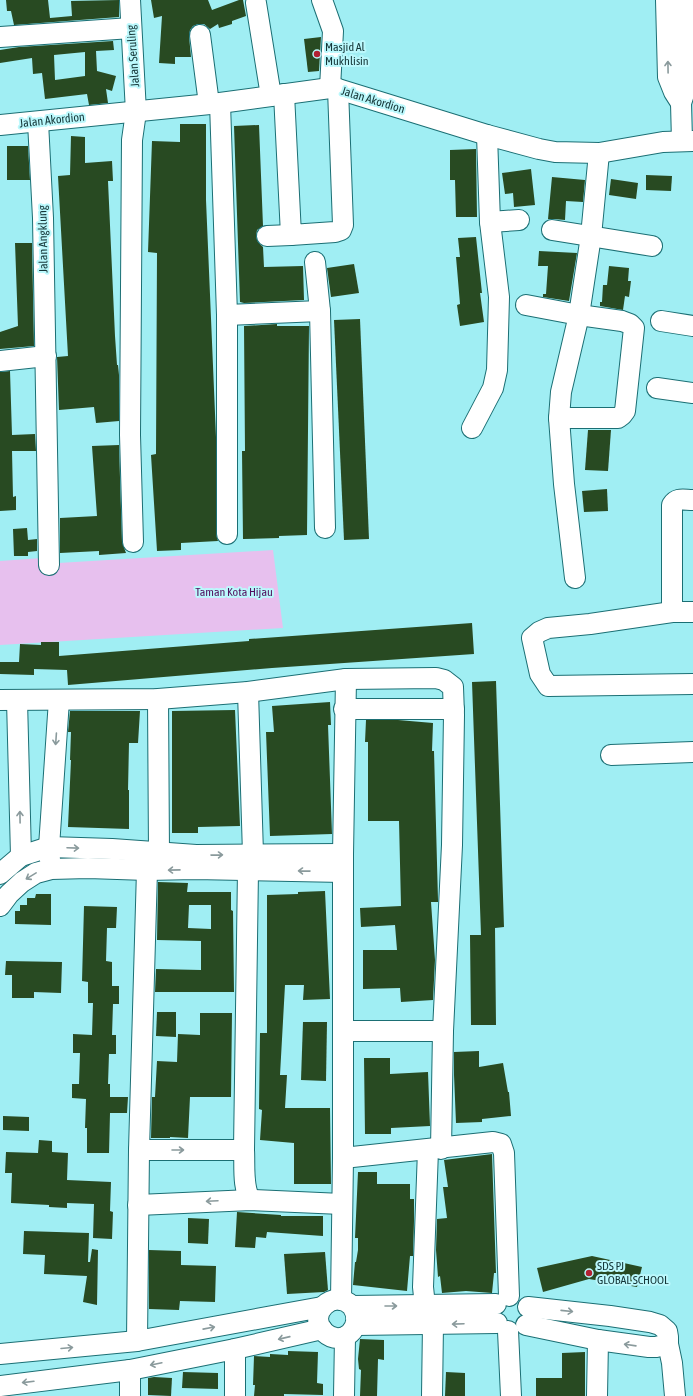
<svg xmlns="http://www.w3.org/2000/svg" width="693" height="1396" viewBox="0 0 693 1396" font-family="'Asap Condensed',sans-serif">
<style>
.green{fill:#e7c0ee}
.building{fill:#284a22;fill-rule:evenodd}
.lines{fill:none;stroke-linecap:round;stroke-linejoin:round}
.minor-casing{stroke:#1b6f74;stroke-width:22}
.minor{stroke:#fff;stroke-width:20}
.oneway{stroke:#8a9a9c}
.poi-dot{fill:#b32133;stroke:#bbf8fc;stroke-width:1.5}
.labels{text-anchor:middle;stroke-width:4;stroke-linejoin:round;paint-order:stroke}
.poi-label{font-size:12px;fill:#153638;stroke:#bbf8fc;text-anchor:start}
.street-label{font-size:12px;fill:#153638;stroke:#bbf8fc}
.park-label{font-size:12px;fill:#53125f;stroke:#bbf8fc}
</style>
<rect width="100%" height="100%" fill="#a0eef3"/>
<polygon class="green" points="273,550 283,628 0,645 0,561 42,558 42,564"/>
<g class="building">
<polygon points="6,0 48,0 50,18 72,16 71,1 119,0 119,17 14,25 11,11 7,11"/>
<polygon points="151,0 208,0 212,10 239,0 243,0 246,16 232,21 232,24 219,28 218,24 210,29 204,24 198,24 193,26 190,30 189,36 191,57 175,57 175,64 159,63 162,16 154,18"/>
<polygon points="321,37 319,71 308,72 304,39"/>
<path d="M113,41L114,50L96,51L97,71L116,76L112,91L106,89L108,103L89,105L87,94L45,99L42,73L33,74L32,58L0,63V50L19,47ZM85,52V76L55,80L54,55Z"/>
<polygon points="180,124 206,124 206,200 216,437 216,534 218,541 181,543 181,550 157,551 151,455 156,454 157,253 148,252 152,141 180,142"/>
<polygon points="259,125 263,226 257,230 256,237 258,242 263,247 264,267 303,266 304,300 244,303 240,302 234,126"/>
<polygon points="71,136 85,137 85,163 112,161 113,181 108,181 115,336 117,365 118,365 119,375 119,421 96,423 94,407 59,410 57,357 68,356 58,176 70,175"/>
<polygon points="7,146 28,146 30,180 7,180"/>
<polygon points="476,149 477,217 456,217 455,180 450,180 450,150"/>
<polygon points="531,169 535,205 514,207 513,193 505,194 502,173"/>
<polygon points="646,175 672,176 671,191 646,190"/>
<polygon points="552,177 585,180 583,202 566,201 565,220 554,219 548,219"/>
<polygon points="611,179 638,183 636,199 609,195"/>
<polygon points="476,237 482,293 480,293 484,322 460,326 457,305 460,304 456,257 460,257 458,238"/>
<polygon points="15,243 32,243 34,346 0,349 0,332 18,326"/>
<polygon points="539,251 577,253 569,301 543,297 543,294 546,294 548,266 538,266"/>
<polygon points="354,264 359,293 331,297 327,268"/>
<polygon points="609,266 629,268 628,281 631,281 629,297 625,296 623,310 600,306 600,302 602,302 603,285 607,285"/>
<polygon points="360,319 369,539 344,540 334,320"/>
<polygon points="277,324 277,326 309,326 307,535 279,536 279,538 243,539 242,451 245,451 244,326"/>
<polygon points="10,371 12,435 35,434 36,451 12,451 13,497 16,496 16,510 0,511 0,372"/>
<polygon points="588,430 611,430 608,471 585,470"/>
<polygon points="119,445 122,542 126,553 99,555 99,551 60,553 60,518 97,516 92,446"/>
<polygon points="607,489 608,511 584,512 582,491"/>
<polygon points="27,528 28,540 37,539 37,551 28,552 28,556 14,556 13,529"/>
<polygon points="472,623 474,654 272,668 68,685 67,670 34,669 34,675 0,674 0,662 19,662 20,644 41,645 41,642 59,642 59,656 249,641 249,639"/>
<polygon points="496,681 504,927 495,928 496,1025 471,1025 470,935 481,935 472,682"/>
<polygon points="330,702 331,725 328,725 332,834 270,836 266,732 274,732 272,706"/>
<polygon points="235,710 240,826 198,827 198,833 172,833 172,711"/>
<polygon points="70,711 140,711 138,743 129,743 128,790 129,790 129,829 68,827 71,760 70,760 71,732 68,732"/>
<polygon points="366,720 398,720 433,723 432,751 434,751 438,900 438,902 431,902 435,960 433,1000 401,1002 400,988 363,989 363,950 397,950 395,925 361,927 360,908 401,906 399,821 368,821 368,742 365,742"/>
<path d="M158,882L188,883L187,892H231V910L233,911L234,992H155L156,969L201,970V941L157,940ZM189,905H211V929L188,928Z"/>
<polygon points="325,891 330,999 303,1000 304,985 285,985 280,1075 287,1075 285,1108 330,1108 331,1184 294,1184 294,1143 260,1140 262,1110 259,1109 260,1033 267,1033 267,895 298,894 298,892"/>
<polygon points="36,894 51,894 51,925 15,924 15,911 20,911 20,905 27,905 27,898 35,898"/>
<polygon points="84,906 117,907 116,928 107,928 106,961 112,962 112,986 119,986 119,1004 113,1004 112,1035 116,1035 116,1054 109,1054 108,1084 110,1084 110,1097 128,1097 127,1113 110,1113 109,1153 87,1153 87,1128 85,1128 86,1099 72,1098 72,1084 79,1084 80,1053 73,1053 73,1034 92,1035 93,1003 88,1003 88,982 82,981"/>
<polygon points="6,961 62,962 61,993 34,992 34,998 12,998 12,975 5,975"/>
<polygon points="157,1012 176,1012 176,1037 156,1036"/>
<polygon points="200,1013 232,1013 231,1097 190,1097 188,1138 170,1137 170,1138 151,1138 152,1097 155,1097 157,1061 177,1062 178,1034 200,1035"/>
<polygon points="303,1022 327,1022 326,1081 301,1080"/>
<polygon points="479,1051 479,1067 503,1063 508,1092 509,1092 511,1116 482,1119 482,1122 456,1123 454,1075 454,1052"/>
<polygon points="364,1058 390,1058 390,1074 428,1072 430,1126 391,1128 391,1134 365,1134"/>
<polygon points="3,1116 29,1117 29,1131 3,1130"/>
<polygon points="39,1140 52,1141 52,1152 68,1153 67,1180 111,1182 110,1211 113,1212 112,1239 93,1238 94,1204 67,1203 67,1208 49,1207 49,1205 11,1203 12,1173 5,1173 6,1152 38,1153"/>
<polygon points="492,1154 496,1273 494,1273 492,1293 466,1291 442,1293 440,1276 438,1277 436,1250 437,1219 447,1218 443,1187 448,1187 444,1160"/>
<polygon points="358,1172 377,1172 377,1184 410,1184 410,1199 414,1199 414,1221 413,1256 410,1256 407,1291 353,1285 355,1262 356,1262 358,1250 358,1238 355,1238"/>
<polygon points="237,1212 281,1215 281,1216 323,1216 323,1236 267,1232 266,1238 256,1237 255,1248 235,1247"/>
<polygon points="188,1218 209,1219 208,1244 188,1243"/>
<polygon points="24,1231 89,1233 88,1262 90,1262 92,1249 98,1250 97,1305 83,1302 87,1276 44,1274 45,1255 23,1254"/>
<polygon points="149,1250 181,1251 181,1265 216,1266 215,1302 180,1301 179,1310 149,1309"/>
<polygon points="325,1252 328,1290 324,1292 287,1294 284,1254"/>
<polygon points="592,1256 642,1267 637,1287 589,1279 543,1292 537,1268"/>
<polygon points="360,1339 384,1340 384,1360 378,1359 377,1396 360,1396 361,1370 359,1369 358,1359"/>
<polygon points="288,1351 318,1352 317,1383 323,1384 323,1395 284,1394 284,1396 254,1396 255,1385 253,1385 254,1356 270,1357 270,1354 288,1355"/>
<polygon points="585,1352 585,1396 536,1396 536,1378 562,1378 562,1353"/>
<polygon points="183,1372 218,1373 218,1389 182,1388"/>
<polygon points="446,1372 465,1373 465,1396 445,1396"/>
<polygon points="154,1377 172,1378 171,1396 148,1395 148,1378"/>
</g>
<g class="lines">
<g class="minor-casing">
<g id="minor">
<polyline points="130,0 136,112 132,140 130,435 133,542"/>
<polyline points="322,0 333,31 330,88"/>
<polyline points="666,0 668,77 674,92 681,103"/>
<polyline points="256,3 271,96"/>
<polyline points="200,35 209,104"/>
<polyline points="0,37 131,28"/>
<polyline points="284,94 291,235 335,232 341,230 343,225 338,89"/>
<polyline points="220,103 227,315 227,534"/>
<polyline points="38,122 43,218 49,565"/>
<polyline points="0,125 220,103 330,88 338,89 487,135 539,149 555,152 599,153 663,142 693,141"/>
<polyline points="682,141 681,103 684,94 685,85 683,0"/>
<polyline points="490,222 519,220"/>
<polyline points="552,230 652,246"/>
<polyline points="267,236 291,235"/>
<polyline points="315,262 320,311 325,528"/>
<polyline points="526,305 579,315 622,321 630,324 634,328 625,411 622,415 618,418 559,418"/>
<polyline points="227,315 320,311"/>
<polyline points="661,321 693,326"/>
<polyline points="0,361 46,356"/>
<polyline points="657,388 693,393"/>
<polyline points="472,428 493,388 497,370 499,297 490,222 487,135"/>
<polyline points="575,578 564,484 559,418 561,392 579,315 591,236 599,153"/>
<path d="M672,612V505C677,497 684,500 693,500"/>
<polyline points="693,612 672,612 590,624 548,628 539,632 532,638 540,674 548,686 693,684"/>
<polyline points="248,692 253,854"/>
<polyline points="158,699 159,853"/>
<polyline points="0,700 158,699 248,692 346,679 436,678 444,680 453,687 454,715 452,845 443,1031 441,1149"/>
<polyline points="17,700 21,856"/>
<polyline points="344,709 454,709"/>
<polyline points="611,755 693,752"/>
<polyline points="50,860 49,847 59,700"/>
<path d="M248,870L244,1150C245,1164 242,1189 251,1200"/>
<polyline points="0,874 21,856 49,847 112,849 196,855 343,854"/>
<polyline points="0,906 9,894 22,882 36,873 51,869 88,868 147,870 195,869 343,872"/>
<polyline points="343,1031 443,1031"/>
<polyline points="139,1150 244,1150"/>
<polyline points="343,1158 493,1142 501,1144 504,1153 509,1296"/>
<polyline points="138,1205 251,1200 342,1204"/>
<polyline points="341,1300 343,1158 343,854 346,679"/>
<path d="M352,1306C366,1327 342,1349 324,1332C306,1315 333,1287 352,1306L496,1304"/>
<polyline points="425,1306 423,1287 428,1150"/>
<polyline points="528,1307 610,1316 650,1322 660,1325 667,1331 668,1337 668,1344 672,1363 675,1396"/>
<polyline points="356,1325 497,1323"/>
<polyline points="526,1325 598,1340 649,1347 656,1347 668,1344"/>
<polyline points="508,1331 511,1396"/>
<polyline points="137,1341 139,1150 147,870"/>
<polyline points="0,1354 137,1341 322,1307"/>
<polyline points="0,1386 130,1370 235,1349 322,1329"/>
<polyline points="130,1396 130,1370"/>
<polyline points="235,1396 235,1349"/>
<polyline points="344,1396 345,1337"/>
<polyline points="432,1396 433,1324"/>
<polyline points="597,1396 598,1340"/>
</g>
</g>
<use href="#minor" class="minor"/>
</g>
<defs><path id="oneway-shaft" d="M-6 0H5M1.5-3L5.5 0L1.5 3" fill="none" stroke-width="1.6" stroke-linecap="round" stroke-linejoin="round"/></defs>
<g class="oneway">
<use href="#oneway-shaft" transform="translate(668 67) rotate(-91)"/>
<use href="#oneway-shaft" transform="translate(56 739) rotate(94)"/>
<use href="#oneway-shaft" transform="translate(20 817) rotate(-91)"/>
<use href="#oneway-shaft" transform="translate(73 848) rotate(2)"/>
<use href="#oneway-shaft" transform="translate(217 855) rotate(-1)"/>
<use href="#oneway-shaft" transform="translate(174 870) rotate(179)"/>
<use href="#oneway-shaft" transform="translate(304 871) rotate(-179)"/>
<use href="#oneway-shaft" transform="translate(31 876) rotate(149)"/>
<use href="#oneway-shaft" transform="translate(178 1150)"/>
<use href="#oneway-shaft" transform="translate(212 1201) rotate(177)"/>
<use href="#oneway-shaft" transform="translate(391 1306)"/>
<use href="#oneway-shaft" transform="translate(567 1311) rotate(6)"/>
<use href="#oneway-shaft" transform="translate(458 1324) rotate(178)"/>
<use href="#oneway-shaft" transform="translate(209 1328) rotate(-11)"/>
<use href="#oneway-shaft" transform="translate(284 1338) rotate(167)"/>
<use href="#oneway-shaft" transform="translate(630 1345) rotate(-172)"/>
<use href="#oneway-shaft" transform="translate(67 1348) rotate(-5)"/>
<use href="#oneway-shaft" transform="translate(156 1364) rotate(168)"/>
<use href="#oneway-shaft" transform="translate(28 1382) rotate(173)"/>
</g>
<g class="poi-dot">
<circle cx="317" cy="54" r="4"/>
<circle cx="589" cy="1273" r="4"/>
</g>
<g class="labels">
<g class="poi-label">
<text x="325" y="51">Masjid Al<tspan x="325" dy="14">Mukhlisin</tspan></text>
<text x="597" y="1270">SDS PJ<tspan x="597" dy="14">GLOBAL SCHOOL</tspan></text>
</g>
<g class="street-label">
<text transform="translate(133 56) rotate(-94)" y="4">Jalan Seruling</text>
<text transform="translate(373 100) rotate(17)" y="4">Jalan Akordion</text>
<text transform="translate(52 120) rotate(-6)" y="4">Jalan Akordion</text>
<text transform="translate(43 239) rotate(-91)" y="4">Jalan Angklung</text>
</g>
<g class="park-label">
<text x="234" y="596">Taman Kota Hijau</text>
</g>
</g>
</svg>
